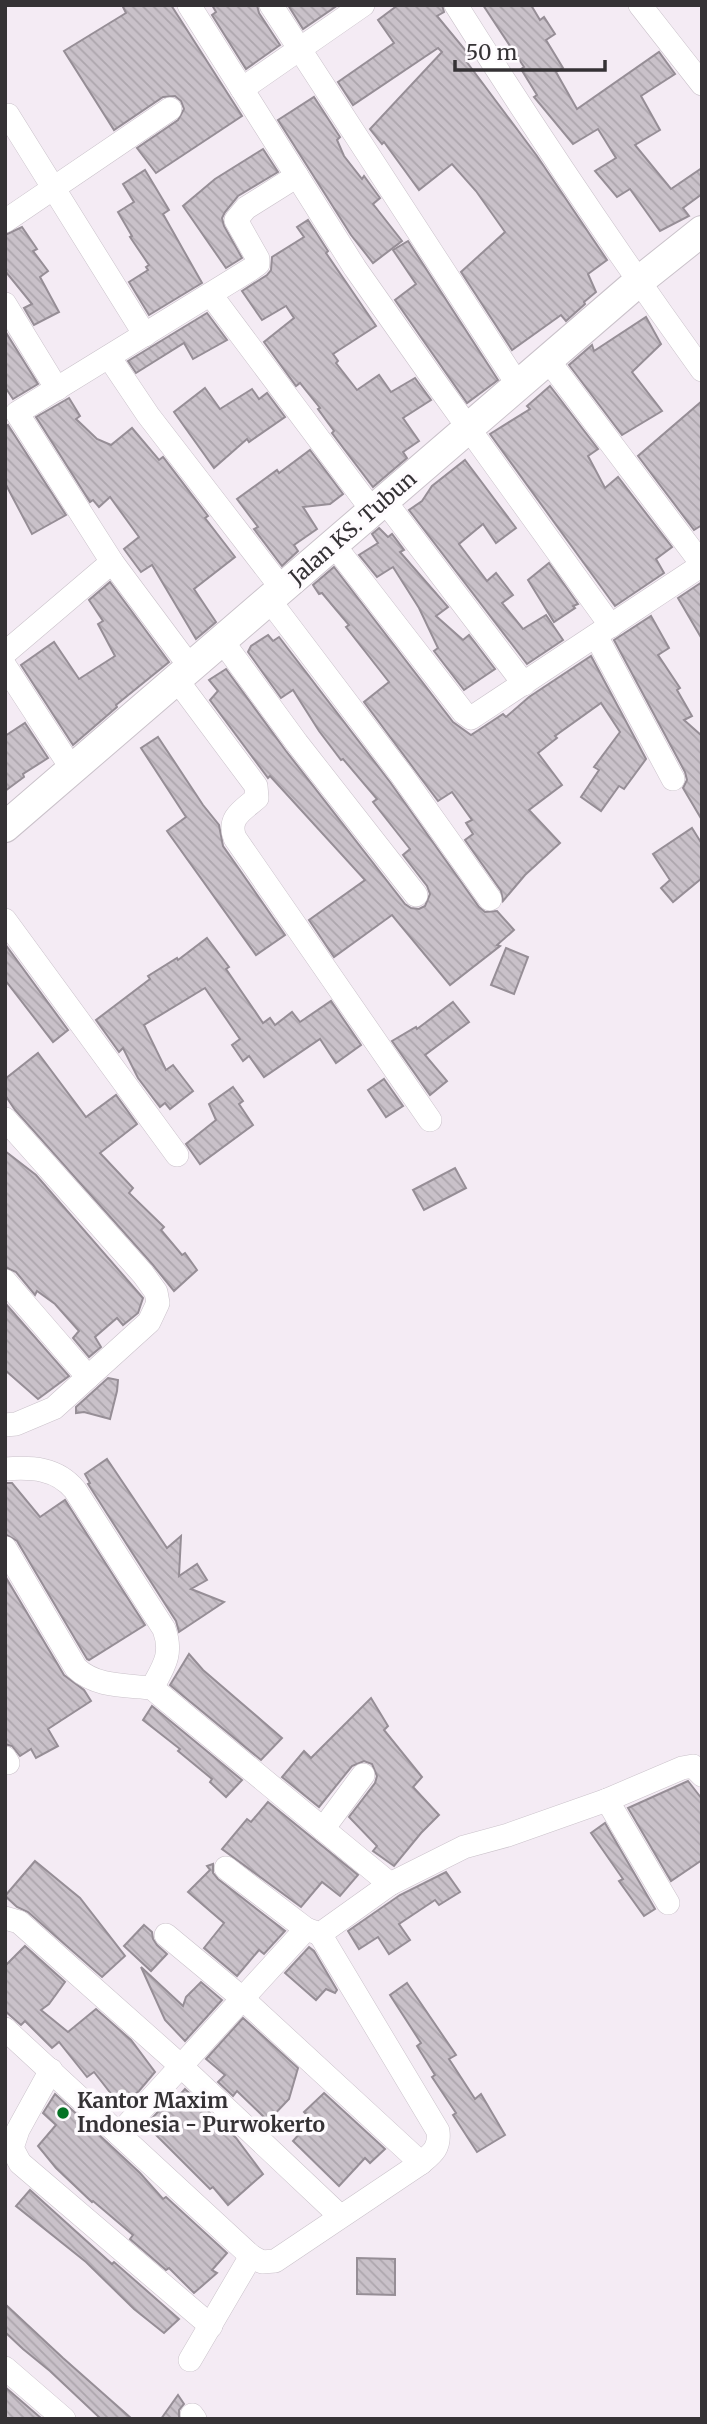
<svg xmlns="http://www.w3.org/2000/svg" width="707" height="2424" viewBox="0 0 707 2424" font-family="Merriweather,serif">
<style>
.building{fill:url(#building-back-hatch);stroke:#968e96;stroke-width:2}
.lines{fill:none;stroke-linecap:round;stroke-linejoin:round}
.minor-casing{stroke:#cac2ca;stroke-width:24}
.tertiary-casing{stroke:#cac2ca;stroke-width:32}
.minor{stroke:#fff;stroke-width:23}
.tertiary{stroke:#fff;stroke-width:30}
.poi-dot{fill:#057325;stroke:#fefbfe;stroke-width:2.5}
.labels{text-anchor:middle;stroke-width:7;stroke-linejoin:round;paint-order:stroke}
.street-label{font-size:21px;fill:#353235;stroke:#fefbfe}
.poi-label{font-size:21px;font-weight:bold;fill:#353235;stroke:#fefbfe;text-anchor:start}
</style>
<defs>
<pattern id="building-back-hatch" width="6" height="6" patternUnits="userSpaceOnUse" patternTransform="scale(1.75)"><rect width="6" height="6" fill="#c9c1c9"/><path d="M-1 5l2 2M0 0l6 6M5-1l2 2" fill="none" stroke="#ada6ad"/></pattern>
</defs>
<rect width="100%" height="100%" fill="#f4ebf4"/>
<g class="building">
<polygon points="122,5 171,5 242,116 156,173 137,148 178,120 184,109 181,101 175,96 163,97 114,130 64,51 126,13"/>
<polygon points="212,5 257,5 259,13 280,45 246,69 212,15 216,12"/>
<polygon points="288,5 338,5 303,29"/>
<polygon points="398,5 442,5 444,12 437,16 471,57 466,61 537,156 607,260 588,274 596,292 584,302 585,304 566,321 561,315 512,350 461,272 505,232 476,191 452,164 419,190 384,142 382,144 370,129 442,52 438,48 353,105 338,82 394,43 378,20"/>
<polygon points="483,5 531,5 540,20 544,17 555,34 546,40 563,68 556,72 577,109 659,52 675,74 641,96 660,130 635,145 671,189 702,168 702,194 683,208 689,216 660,231 630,189 617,197 595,171 616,158 598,129 573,144 534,97 537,95 521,69 524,67"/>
<polygon points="314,97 340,137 337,140 344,156 362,179 364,176 380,198 373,204 402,241 373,263 351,235 278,120"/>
<polygon points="263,149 278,172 238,196 225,212 222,218 224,226 242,258 226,268 183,206 215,179"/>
<polygon points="145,170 169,210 163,214 202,283 149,315 129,282 148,270 146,267 149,265 130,237 132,236 118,212 134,202 123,184"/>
<polygon points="308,220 328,251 326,253 376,326 333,354 338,361 336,363 357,390 379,375 391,392 415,378 431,400 403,418 419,441 403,452 407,458 373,487 332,433 334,431 318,409 320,408 300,383 296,386 264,342 294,318 286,306 262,320 242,291 267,275 271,270 272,257 304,237 297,227"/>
<polygon points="22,227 37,249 33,251 48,271 40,277 59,312 34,325 24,308 32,304 5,271 5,235"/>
<polygon points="408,241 498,380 467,403 395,300 416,284 393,250"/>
<polygon points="207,313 227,340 193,359 184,343 136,373 128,361"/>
<polygon points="646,317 661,344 632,372 662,411 622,435 569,365 592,345 594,351"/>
<polygon points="5,331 38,384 13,399 5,387"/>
<polygon points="550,386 598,449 588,456 605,488 618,477 672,547 656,559 664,573 615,606 490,434 530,409 527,406"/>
<polygon points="205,388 220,409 252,389 259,399 267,393 285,417 249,442 247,439 214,468 174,412"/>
<polygon points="69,398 80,416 76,419 97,439 111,445 132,428 159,460 163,457 208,516 205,518 235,557 194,589 216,622 196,639 152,565 141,572 124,549 139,537 110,497 99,507 93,500 90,502 36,417"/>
<polygon points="702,401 702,525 694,530 638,456"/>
<polygon points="8,425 66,515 32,534 5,483 5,427"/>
<polygon points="310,450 343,494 330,504 303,507 317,529 294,545 298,551 282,566 254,529 258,527 237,499 277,470 279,473"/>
<polygon points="465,460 516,528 496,543 483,524 459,544 487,581 496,573 513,595 502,603 523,629 546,615 563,640 527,664 409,510 422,501 432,486"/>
<polygon points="379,528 388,537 392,534 404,550 400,552 448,607 436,616 463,640 469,635 495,669 464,690 434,651 438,648 419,608 393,567 377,577 359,555 378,543 372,534"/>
<polygon points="549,563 578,604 573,606 575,608 554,622 528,580"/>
<polygon points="334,567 453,722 471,735 503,714 506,717 529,697 591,656 646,759 624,789 619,786 601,811 581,797 599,770 594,767 620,732 601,703 555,736 557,738 538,753 562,785 529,810 560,843 525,875 503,901 501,891 465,840 473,834 466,823 472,820 452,792 438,801 364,702 389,682 346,627 349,625 322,593 319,594 313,585"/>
<polygon points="110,582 169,662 116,705 117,707 73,745 21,665 54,642 79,679 115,656 98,624 103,621 89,600"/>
<polygon points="702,582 702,639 678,598"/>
<polygon points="651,616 669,648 658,655 680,688 677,690 692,716 684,720 702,736 702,820 683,788 687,780 685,772 614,640"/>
<polygon points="268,635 273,641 279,637 390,782 479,907 485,912 497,911 514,930 497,945 500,946 450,985 392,915 334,957 309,920 365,880 270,776 268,778 210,700 218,691 209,680 226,669 286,751 405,904 411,908 419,909 425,906 430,894 427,886 403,855 410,849 373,802 377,799 343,759 341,760 319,731 293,690 281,698 248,652 251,646"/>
<polygon points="25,723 48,758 23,774 24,777 5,791 5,736"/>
<polygon points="158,737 203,805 219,825 223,846 285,935 256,955 167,831 186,817 141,748"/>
<polygon points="692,828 702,844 702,878 673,902 661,888 670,880 653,854"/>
<polygon points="207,938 229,967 226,969 263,1023 270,1018 275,1025 292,1012 300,1022 331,1001 361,1045 336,1063 320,1039 264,1077 249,1056 243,1061 232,1045 240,1039 205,988 144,1025 166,1070 173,1065 193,1091 170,1109 165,1103 160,1107 138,1078 123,1048 119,1052 96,1020 150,979 148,976 177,958 178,960"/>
<polygon points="5,944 68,1030 53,1042 5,980"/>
<polygon points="506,948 528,957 514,994 491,985"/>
<polygon points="453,1002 469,1022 425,1055 447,1081 430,1095 392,1041 416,1027 417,1029"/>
<polygon points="38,1053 86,1117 116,1095 137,1124 100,1153 133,1188 129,1193 164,1227 161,1230 182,1255 185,1253 197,1270 174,1291 153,1265 15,1110 5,1095 5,1079"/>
<polygon points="384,1079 403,1106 386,1117 368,1090"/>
<polygon points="233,1087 243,1101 239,1104 253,1125 200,1164 186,1144 216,1120 209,1104"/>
<polygon points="5,1151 36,1175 143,1298 138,1313 123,1325 117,1318 95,1337 101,1347 89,1357 73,1338 79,1331 55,1304 37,1291 35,1295 16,1272 5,1267"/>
<polygon points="455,1168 466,1188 424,1210 413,1190"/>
<polygon points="5,1303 69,1376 38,1399 5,1370"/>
<polygon points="108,1378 118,1380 117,1391 110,1419 84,1412 76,1413 76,1407"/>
<polygon points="107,1459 167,1548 181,1536 179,1576 197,1564 207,1580 191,1589 224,1602 179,1632 176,1621 88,1484 90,1483 85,1474"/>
<polygon points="5,1483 12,1483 40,1517 65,1500 145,1625 89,1660 87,1659 17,1541 5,1534"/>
<polygon points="5,1576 64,1675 84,1690 91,1701 48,1729 58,1746 36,1758 31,1749 20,1756 12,1746 5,1744"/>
<polygon points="189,1654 203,1670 282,1738 261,1760 170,1685"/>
<polygon points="371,1698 388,1726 384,1730 422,1777 413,1787 439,1815 421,1833 394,1866 373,1851 377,1846 349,1817 375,1783 377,1776 372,1764 364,1761 352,1766 319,1807 282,1777 304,1751 311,1758"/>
<polygon points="152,1706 242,1780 226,1797 210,1782 212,1779 178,1751 180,1749 143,1720"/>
<polygon points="688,1781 702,1799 702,1860 671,1881 628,1808"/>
<polygon points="268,1802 358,1875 340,1896 322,1882 301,1907 222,1849 247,1819 251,1822"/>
<polygon points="605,1823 655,1909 644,1916 619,1881 623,1879 591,1833"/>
<polygon points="35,1861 80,1898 125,1956 102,1977 28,1912 17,1907 5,1896"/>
<polygon points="213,1864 213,1873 218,1879 285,1931 264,1954 259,1950 237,1976 204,1948 224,1923 188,1892 210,1870 207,1866"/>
<polygon points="446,1872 460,1892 439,1905 435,1900 399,1924 410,1940 389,1954 378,1937 359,1949 348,1931 400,1895"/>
<polygon points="144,1925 152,1932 153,1939 157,1945 167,1954 151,1971 124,1946"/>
<polygon points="25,1946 65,1982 49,2004 41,2010 68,2032 96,2009 131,2040 155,2072 139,2091 120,2105 94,2072 87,2077 59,2042 52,2048 25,2021 21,2025 5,2011 5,1966"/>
<polygon points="309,1947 314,1951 337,1990 335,1993 326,1989 316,2000 285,1973"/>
<polygon points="141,1967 183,2006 186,1997 201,1982 222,2000 185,2041 165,2020"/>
<polygon points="407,1983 456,2055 449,2059 475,2099 481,2094 505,2135 477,2152 453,2115 456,2113 432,2077 435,2075 417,2046 421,2043 390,1995"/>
<polygon points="243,2018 298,2068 289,2099 268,2121 237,2091 233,2096 218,2082 225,2075 206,2059"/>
<polygon points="185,2089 236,2138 263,2174 228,2205 213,2187 210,2189 146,2125 164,2105 167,2109"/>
<polygon points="324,2093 385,2149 370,2163 365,2158 339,2186 293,2141 312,2120 304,2112"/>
<polygon points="55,2094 140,2173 163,2199 166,2197 227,2253 212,2270 217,2273 194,2293 169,2268 166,2270 130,2239 133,2235 93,2201 92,2202 56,2168 38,2146 56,2125 43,2113"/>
<polygon points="30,2190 112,2264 114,2262 179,2319 164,2333 134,2309 86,2262 16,2206"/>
<polygon points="357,2258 395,2259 395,2295 357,2294"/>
<polygon points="5,2304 63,2358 132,2419 101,2419 50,2371 23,2349 5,2332"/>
<polygon points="5,2387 42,2419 5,2419"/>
<polygon points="178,2395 184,2404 179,2410 179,2419 161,2419"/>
</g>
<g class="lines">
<g class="minor-casing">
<g id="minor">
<polyline points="189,5 355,268 436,383 611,626"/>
<polyline points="271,5 518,385"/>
<path d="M456,5C534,129 616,251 702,370"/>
<polyline points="640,5 702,84"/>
<polyline points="242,89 363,5"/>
<polyline points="8,115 145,335"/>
<polyline points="5,221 170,109"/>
<polyline points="211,295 372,510"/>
<polyline points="5,304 57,389"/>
<polyline points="109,357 148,415 283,590"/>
<polyline points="548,360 702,564"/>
<polyline points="384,500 524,684"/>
<polyline points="334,545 464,713 471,718 702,565"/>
<polyline points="270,601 401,774 490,899"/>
<polyline points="596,636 673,779"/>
<polyline points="223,642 297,743 416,895"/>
<polyline points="5,653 112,562"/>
<polyline points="5,666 72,769"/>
<polyline points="191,668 112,562 17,413 251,269 258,264 258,259 236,220 246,208 297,176"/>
<path d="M177,680L256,786L257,798C243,810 227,818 235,838L430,1120"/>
<polyline points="5,920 177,1155"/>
<polyline points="5,1119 143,1274 156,1292 158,1303 149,1322 54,1408 16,1424 5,1425"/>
<polyline points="5,1281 88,1377"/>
<path d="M5,1469C32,1467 57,1468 75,1490L164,1629C173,1654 164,1666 152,1688"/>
<path d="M5,1548L76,1668C96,1687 124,1685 152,1688L390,1884"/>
<polyline points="5,1758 8,1763"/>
<polyline points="607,1800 668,1903"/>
<polyline points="323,1829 363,1775"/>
<polyline points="226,1868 306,1929"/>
<polyline points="5,1918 19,1922 181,2066 340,2216"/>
<polyline points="166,1935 242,1998 421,2163"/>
<path d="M5,2029L251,2256L262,2262L275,2261L421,2163C433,2153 440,2148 438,2131L320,1934"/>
<polyline points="51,2070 18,2130 12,2148 20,2163 211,2326"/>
<polyline points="119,2134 306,1929 320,1934 390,1884 464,1847 508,1835 607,1800 682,1768 693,1766 702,1775"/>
<polyline points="190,2360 251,2256"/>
<polyline points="5,2368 64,2419"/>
<polyline points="192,2415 195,2419"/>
</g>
</g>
<g class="tertiary-casing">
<polyline id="tertiary" points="5,827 638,282 702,231"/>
</g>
<use href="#minor" class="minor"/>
<use href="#tertiary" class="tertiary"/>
</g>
<circle class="poi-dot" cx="63" cy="2113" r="7"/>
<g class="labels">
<g class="street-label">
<text transform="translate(353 528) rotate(-41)" y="7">Jalan KS. Tubun</text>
</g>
<g class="poi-label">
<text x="77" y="2108">Kantor Maxim<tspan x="77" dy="24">Indonesia - Purwokerto</tspan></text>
</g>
</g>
<rect width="707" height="2424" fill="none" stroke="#353235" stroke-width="14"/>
<path d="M455 60v10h150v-10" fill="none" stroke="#353235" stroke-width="3.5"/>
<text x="466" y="60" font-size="21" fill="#353235" stroke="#fefbfe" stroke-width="5" paint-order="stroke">50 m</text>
</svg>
